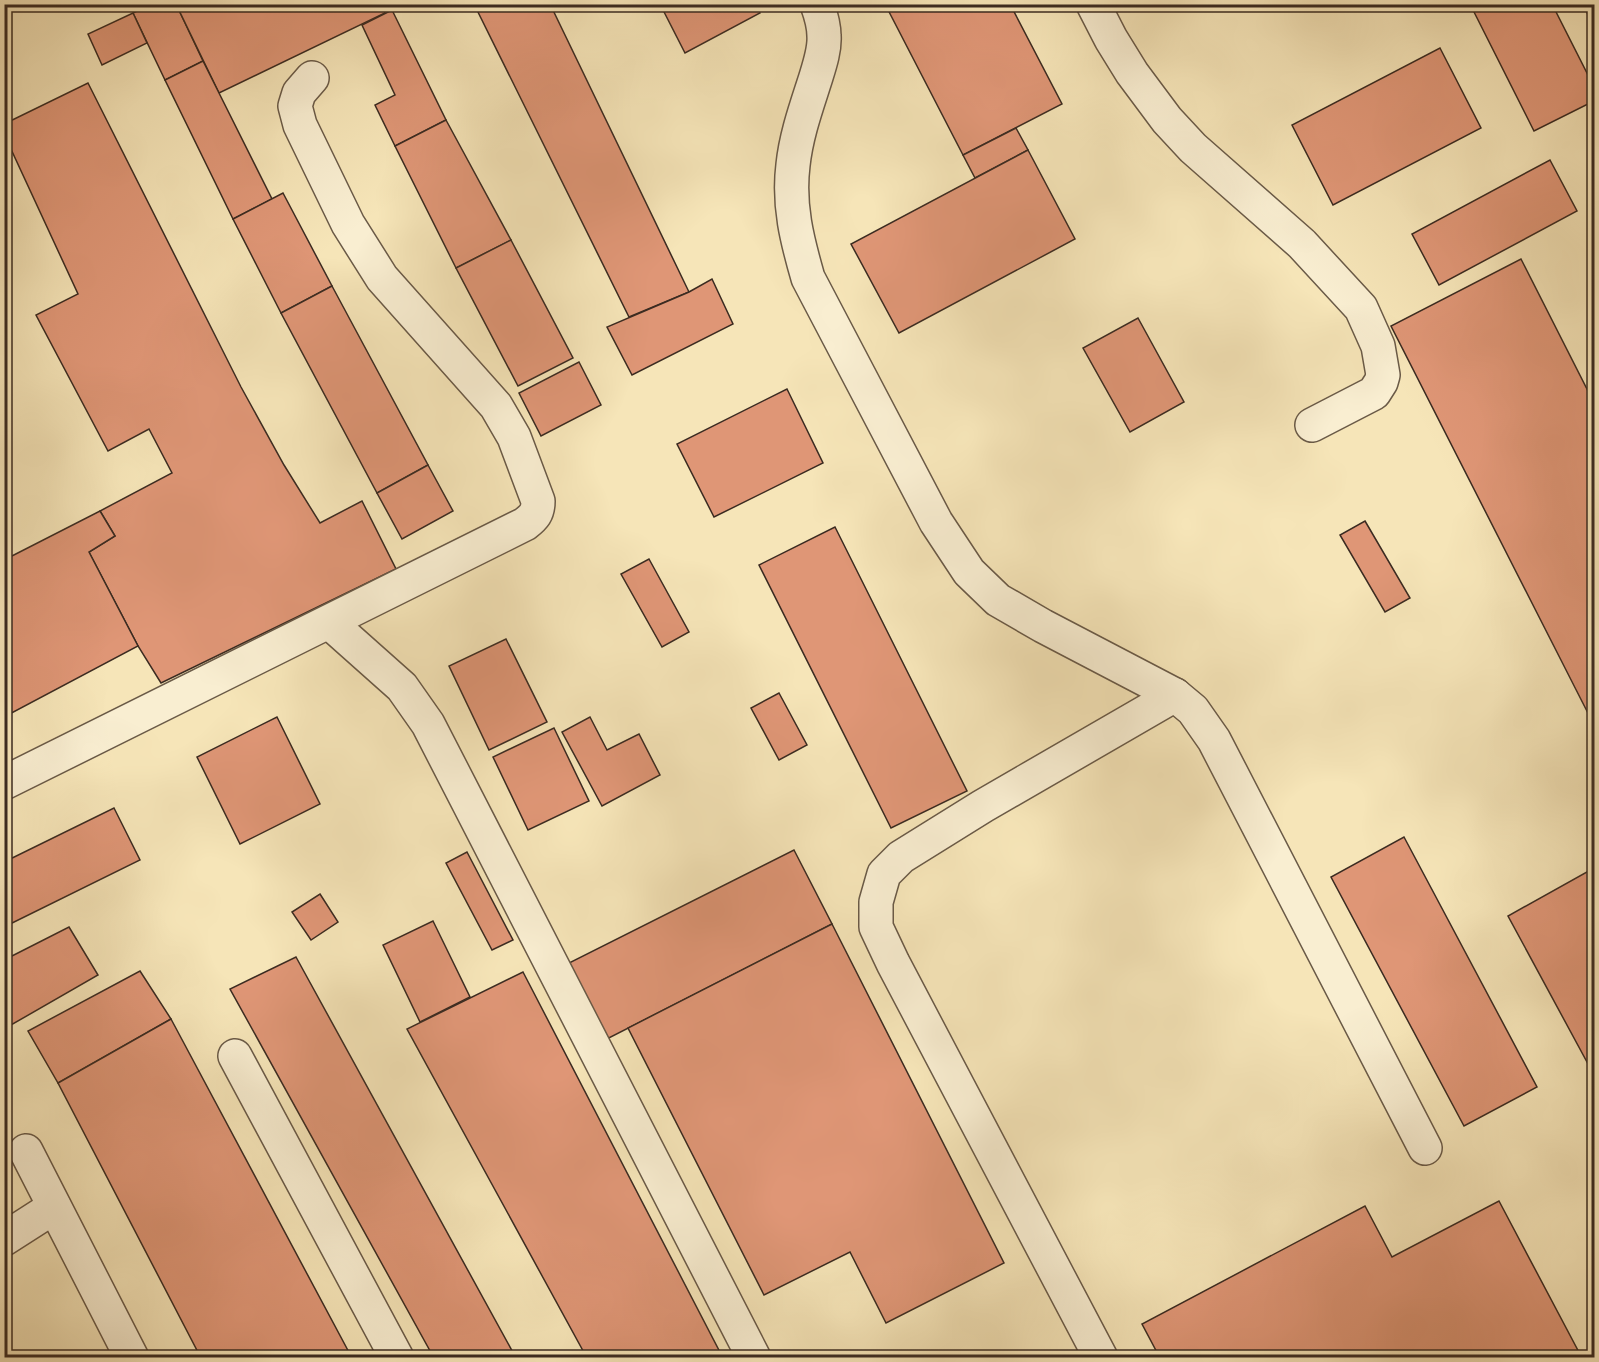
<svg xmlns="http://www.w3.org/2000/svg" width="1599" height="1362" viewBox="0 0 1599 1362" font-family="Cardo,serif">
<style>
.building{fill:#df9676;stroke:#3b2b21;stroke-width:1.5}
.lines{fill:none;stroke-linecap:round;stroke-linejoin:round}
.minor-casing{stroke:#6a5a47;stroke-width:36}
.minor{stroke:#f9eed1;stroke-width:33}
</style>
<rect width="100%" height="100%" fill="#f6e5b8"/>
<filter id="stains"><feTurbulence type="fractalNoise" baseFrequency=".00333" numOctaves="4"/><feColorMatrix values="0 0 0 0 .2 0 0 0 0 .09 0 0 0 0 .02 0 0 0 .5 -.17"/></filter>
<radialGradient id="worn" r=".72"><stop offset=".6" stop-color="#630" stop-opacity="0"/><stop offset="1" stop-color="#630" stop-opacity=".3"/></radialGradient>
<g class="building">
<polygon points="151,4 176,4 203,61 165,80 133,13"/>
<polygon points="176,4 380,4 385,13 219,93"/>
<polygon points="474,4 550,4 689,292 629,317"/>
<polygon points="660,4 756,4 760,13 685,53"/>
<polygon points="885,4 1010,4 1062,104 963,155"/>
<polygon points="1470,4 1552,4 1594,87 1594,101 1534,131"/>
<polygon points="1583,4 1594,4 1594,28"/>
<polygon points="392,10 446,120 395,146 375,105 395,95 362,25"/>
<polygon points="133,13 147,43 102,65 88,34"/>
<polygon points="1440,48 1481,128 1333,205 1292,125"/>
<polygon points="203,61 272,199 233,219 165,80"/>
<polygon points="88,83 241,387 284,465 320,523 362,501 396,569 161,683 138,646 89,552 115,536 100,511 172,473 149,429 108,451 36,315 78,294 4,134 4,124"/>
<polygon points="446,120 511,240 456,268 395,146"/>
<polygon points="1016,128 1028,150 975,178 963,155"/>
<polygon points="1028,150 1075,239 899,333 851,244"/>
<polygon points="1550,160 1577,211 1439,285 1412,234"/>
<polygon points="283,193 332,286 281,313 233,219"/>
<polygon points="511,240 573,358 518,386 456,268"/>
<polygon points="1521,259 1594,403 1594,725 1391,326"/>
<polygon points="712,279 733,324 632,375 607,327 689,292"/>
<polygon points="332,286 428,465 377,493 281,313"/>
<polygon points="1138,318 1184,402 1130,432 1083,348"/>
<polygon points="579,362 601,405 541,436 519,393"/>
<polygon points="787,389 823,463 714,517 677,444"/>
<polygon points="428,465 453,511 402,539 377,493"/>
<polygon points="100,511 115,536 89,552 138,646 4,717 4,560"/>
<polygon points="1365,521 1410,598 1385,612 1340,535"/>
<polygon points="835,527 967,791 891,828 759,565"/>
<polygon points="649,559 689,632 662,647 621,574"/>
<polygon points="506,639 547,722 489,750 449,666"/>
<polygon points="779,693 807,745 779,760 751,708"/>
<polygon points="277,717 320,804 240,844 197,757"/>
<polygon points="590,717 607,750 639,734 660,775 602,806 562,732"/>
<polygon points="554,728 589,801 528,830 493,757"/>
<polygon points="114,808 140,860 4,927 4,862"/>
<polygon points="1404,837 1537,1087 1464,1126 1331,877"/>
<polygon points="794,850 832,924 599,1043 563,966"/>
<polygon points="467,852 513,940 492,950 446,863"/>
<polygon points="1594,868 1594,1075 1508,916"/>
<polygon points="320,894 338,922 311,940 292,912"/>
<polygon points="433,921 470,997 420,1022 383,945"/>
<polygon points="832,924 1004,1263 886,1323 850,1252 764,1295 628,1028"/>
<polygon points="69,927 98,975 4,1029 4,960"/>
<polygon points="296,957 516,1358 434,1358 230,989"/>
<polygon points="140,971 171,1019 58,1083 28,1031"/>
<polygon points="523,972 723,1358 587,1358 407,1029"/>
<polygon points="171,1019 352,1358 201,1358 58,1083"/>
<polygon points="1499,1201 1582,1358 1160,1358 1142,1324 1365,1206 1392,1257"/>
</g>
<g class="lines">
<g class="minor-casing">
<g id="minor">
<path d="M817,4C821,15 824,25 824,36C825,50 819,67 815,80C806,108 796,136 793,165C788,205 797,240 808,278L936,522L969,572L998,600L1043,626L1175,695L1193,710L1214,740L1425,1148"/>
<polyline points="1093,4 1111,39 1132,73 1167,120 1193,148 1302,244 1361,308 1378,346 1383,375 1381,382 1374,393 1312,425"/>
<polyline points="329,622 402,687 428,724 754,1358"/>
<path d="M4,783L525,524C534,517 538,513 538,501L514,437L496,406L382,278L348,224L300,125L295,106L299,93L312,78"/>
<polyline points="235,1056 397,1358"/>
<polyline points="26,1151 132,1358"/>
<polyline points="4,1239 54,1207"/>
<polyline points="1101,1358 893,963 876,927 876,902 884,874 901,857 983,806 1175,695"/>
</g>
</g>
<use href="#minor" class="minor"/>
</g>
<rect width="1599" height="1362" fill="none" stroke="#f6e5b8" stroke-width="24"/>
<rect x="6" y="6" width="1587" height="1350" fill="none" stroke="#3b2b21" stroke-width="3"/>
<rect x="12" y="12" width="1575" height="1338" fill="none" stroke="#3b2b21" stroke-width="1.5"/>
<rect width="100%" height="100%" filter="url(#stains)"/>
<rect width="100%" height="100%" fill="url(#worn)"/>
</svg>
